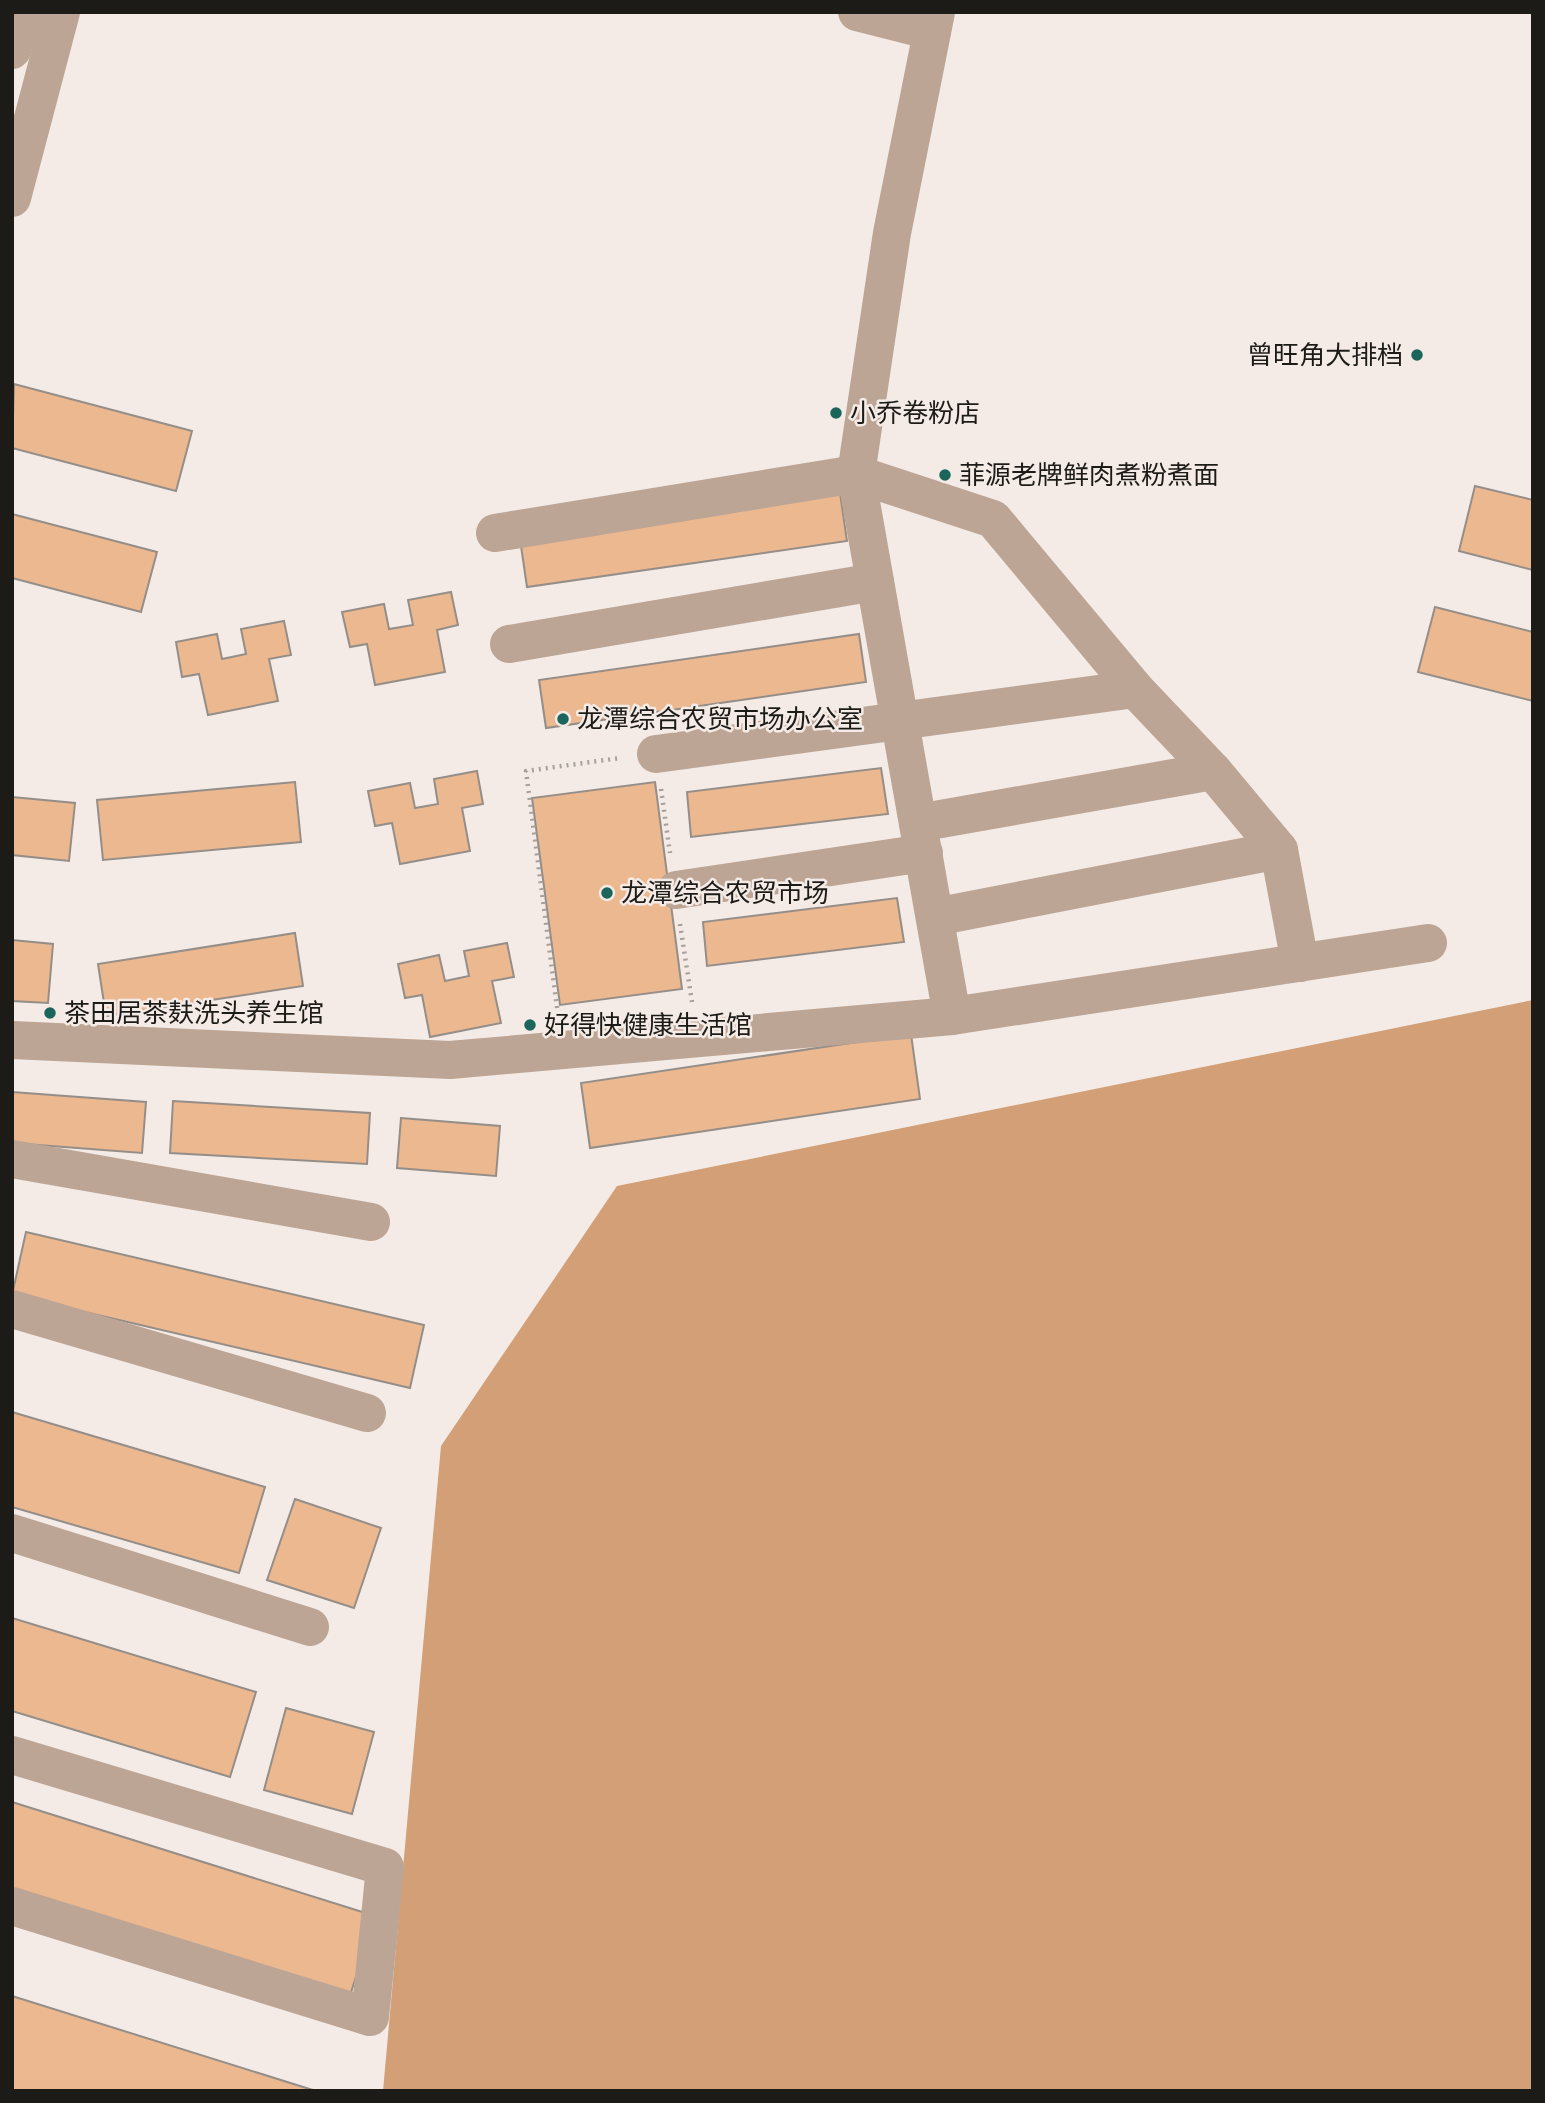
<svg xmlns="http://www.w3.org/2000/svg" width="1545" height="2103" viewBox="0 0 1545 2103" font-family="Karla,'Noto Sans SC',sans-serif">
<style>
.forest{fill:#d29f77}
.building{fill:#ecb890;stroke:#958e88;stroke-width:2}
.lines{fill:none;stroke-linecap:round;stroke-linejoin:round}
.path{stroke:#a6a09c;stroke-width:4.5;stroke-dasharray:2 5;stroke-linecap:butt}
.minor{stroke:#bca594;stroke-width:38}
.tertiary{stroke:#bca594;stroke-width:38}
.poi-dot{fill:#1c655b;stroke:#f4ebe6;stroke-width:2.5}
.labels{text-anchor:middle;stroke-width:5;stroke-linejoin:round;paint-order:stroke}
.poi-label{font-size:26px;fill:#1d1b18;stroke:#f4ebe6;text-anchor:start}
</style>
<rect width="100%" height="100%" fill="#f4ebe6"/>
<polygon class="forest" points="1533,1000 1533,2091 383,2091 441,1446 617,1186"/>
<g class="building">
<polygon points="14,384 192,431 176,491 12,448"/>
<polygon points="1475,486 1533,500 1533,570 1459,551"/>
<polygon points="840,493 847,541 527,587 520,539"/>
<polygon points="12,514 157,552 141,612 12,578"/>
<polygon points="451,592 458,625 437,630 445,672 375,685 367,644 350,647 342,612 384,604 389,629 413,625 408,600"/>
<polygon points="1435,607 1533,632 1533,701 1418,672"/>
<polygon points="284,621 291,655 269,659 278,701 208,715 199,674 182,677 176,642 217,634 222,659 246,654 241,629"/>
<polygon points="859,634 866,682 546,728 539,680"/>
<polygon points="881,768 888,814 691,837 687,792"/>
<polygon points="477,771 483,804 462,808 470,851 400,864 392,823 375,826 368,791 410,783 415,808 438,804 434,779"/>
<polygon points="295,782 301,842 103,860 97,800"/>
<polygon points="655,782 682,989 560,1005 532,798"/>
<polygon points="12,797 75,803 69,861 12,855"/>
<polygon points="897,898 904,942 707,966 703,922"/>
<polygon points="295,933 303,986 106,1016 98,964"/>
<polygon points="12,940 53,944 48,1003 12,1001"/>
<polygon points="507,943 514,977 492,981 501,1023 430,1037 422,995 405,998 398,964 439,955 445,981 469,976 464,951"/>
<polygon points="911,1034 920,1099 590,1148 581,1083"/>
<polygon points="12,1092 146,1102 142,1153 12,1143"/>
<polygon points="173,1101 370,1113 367,1164 170,1153"/>
<polygon points="401,1118 500,1126 496,1176 397,1168"/>
<polygon points="26,1232 424,1325 410,1388 12,1295"/>
<polygon points="12,1412 265,1487 239,1573 12,1507"/>
<polygon points="295,1499 381,1528 354,1608 267,1580"/>
<polygon points="12,1618 256,1692 230,1777 12,1711"/>
<polygon points="286,1708 374,1732 352,1814 264,1790"/>
<polygon points="12,1802 375,1916 349,1999 12,1893"/>
<polygon points="12,1996 316,2091 12,2091"/>
</g>
<g class="lines">
<g class="path">
<polyline points="661,789 670,853"/>
<polyline points="680,924 692,1002"/>
<polyline points="558,1015 526,771 620,758"/>
</g>
<g class="minor">
<polyline points="857,12 932,31"/>
<polyline points="936,12 892,233 856,474 952,1016"/>
<polyline points="495,533 856,474 993,519 1135,689 1213,771 1279,850 1300,963"/>
<polyline points="509,644 875,582"/>
<polyline points="656,754 1135,689"/>
<polyline points="918,823 1213,771"/>
<polyline points="676,890 924,853"/>
<polyline points="935,917 1279,850"/>
<polyline points="12,1040 450,1060 952,1016 1428,943"/>
<polyline points="12,1159 371,1222"/>
<polyline points="12,1309 367,1413"/>
<polyline points="12,1533 310,1627"/>
<polyline points="12,1755 385,1867 370,2017 12,1906"/>
</g>
<g class="tertiary">
<polyline points="12,50 23,12"/>
<polyline points="12,198 61,12"/>
</g>
</g>
<g class="poi-dot">
<circle cx="1417" cy="355" r="7"/>
<circle cx="836" cy="413" r="7"/>
<circle cx="945" cy="475" r="7"/>
<circle cx="563" cy="719" r="7"/>
<circle cx="607" cy="893" r="7"/>
<circle cx="50" cy="1013" r="7"/>
<circle cx="530" cy="1025" r="7"/>
</g>
<g class="labels">
<g class="poi-label">
<text x="1403" y="364" text-anchor="end">曾旺角大排档</text>
<text x="850" y="422">小乔卷粉店</text>
<text x="959" y="484">菲源老牌鲜肉煮粉煮面</text>
<text x="577" y="728">龙潭综合农贸市场办公室</text>
<text x="621" y="902">龙潭综合农贸市场</text>
<text x="64" y="1022">茶田居茶麸洗头养生馆</text>
<text x="544" y="1034">好得快健康生活馆</text>
</g>
</g>
<rect width="1545" height="2103" fill="none" stroke="#1d1b18" stroke-width="28"/>
</svg>
